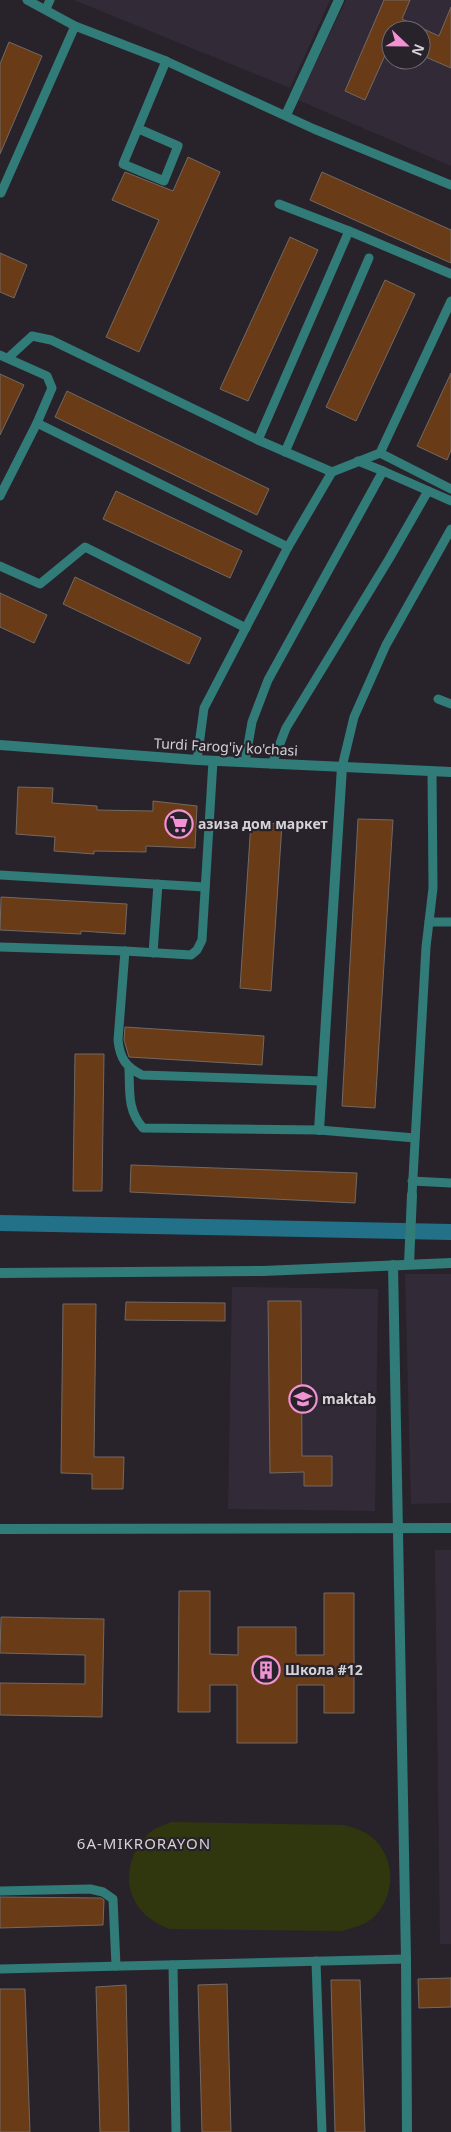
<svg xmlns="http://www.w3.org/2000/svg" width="451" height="2132" viewBox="0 0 451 2132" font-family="'Noto Sans',sans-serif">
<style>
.built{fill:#332a37;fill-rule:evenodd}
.green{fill:#30360d}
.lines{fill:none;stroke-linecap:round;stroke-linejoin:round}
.canal{stroke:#227188;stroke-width:16}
.building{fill:#6a3b17;stroke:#726962}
.service{stroke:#317b78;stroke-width:9}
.minor{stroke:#317b78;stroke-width:10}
.tertiary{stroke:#317b78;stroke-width:10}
.labels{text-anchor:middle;stroke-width:4.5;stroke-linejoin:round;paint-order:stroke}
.street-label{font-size:14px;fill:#d5d2d7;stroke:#28232b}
.poi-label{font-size:14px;font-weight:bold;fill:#d5d2d7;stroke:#28232b;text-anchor:start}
.neighbourhood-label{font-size:15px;letter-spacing:1px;fill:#d5d2d7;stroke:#28232b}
</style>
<rect width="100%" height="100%" fill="#28232b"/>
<g class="built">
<polygon points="74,0 330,0 290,88"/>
<path d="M346,0H451V166L298,100ZM391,30H421V60H391Z"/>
<polygon points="405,1274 451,1274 451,1503 411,1504"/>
<polygon points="232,1287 378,1289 375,1511 228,1509"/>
<polygon points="435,1550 451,1550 451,1944 440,1944"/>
</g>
<path class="green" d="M171,1822L344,1825C355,1828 366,1831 375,1840C396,1861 395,1896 374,1917C365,1925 353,1928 342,1931L169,1929C158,1924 148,1919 140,1909C120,1885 129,1848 153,1830C158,1827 165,1825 171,1822Z"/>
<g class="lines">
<polyline class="canal" points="0,1223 451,1232"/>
</g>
<g class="building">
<polygon points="384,0 410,0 402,19 439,36 451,7 451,68 421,55 421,30 391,30 391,42 365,100 345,91"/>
<polygon points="9,42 42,56 0,154 0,64"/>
<polygon points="188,157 220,172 139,352 106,337 159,220 112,200 125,172 173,191"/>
<polygon points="322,172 451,230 451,263 310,200"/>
<polygon points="290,237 318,250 248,401 220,389"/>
<polygon points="0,253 27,265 14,298 0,292"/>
<polygon points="385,280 415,294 356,421 326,407"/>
<polygon points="451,373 451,450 447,460 417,446"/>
<polygon points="0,374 24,385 0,435"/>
<polygon points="67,391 269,489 257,515 55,417"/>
<polygon points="116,491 242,551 230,578 103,519"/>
<polygon points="75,577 201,638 189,664 63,604"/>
<polygon points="0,593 47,615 34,643 0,627"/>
<polygon points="18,787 53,788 52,803 97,806 97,810 153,811 153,801 197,806 195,848 146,846 146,852 94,851 94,854 54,851 55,837 16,834"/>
<polygon points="358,819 393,820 375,1108 342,1106"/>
<polygon points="251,822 282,824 271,991 240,988"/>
<polygon points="1,897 127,904 125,934 81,931 81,934 0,930"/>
<polygon points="125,1027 264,1036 262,1065 129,1057 124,1040"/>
<polygon points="75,1054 104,1054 102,1191 73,1191"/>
<polygon points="131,1165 357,1173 355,1203 130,1192"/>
<polygon points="268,1301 301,1301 302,1456 332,1456 332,1486 304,1486 304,1472 270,1473"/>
<polygon points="126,1302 225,1303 225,1321 125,1320"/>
<polygon points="63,1304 96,1304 94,1457 124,1457 123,1489 92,1489 92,1474 61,1473"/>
<polygon points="179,1591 210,1591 210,1654 238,1655 238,1627 296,1627 296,1655 324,1655 324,1593 354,1593 354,1713 324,1713 324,1685 297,1685 297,1743 237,1743 237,1685 210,1685 210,1712 178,1712"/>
<polygon points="1,1617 104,1619 102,1717 0,1715 0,1683 85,1684 85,1655 0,1653"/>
<polygon points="0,1897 101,1898 104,1900 103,1925 0,1928"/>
<polygon points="451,1978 451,2007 419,2008 418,1979"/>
<polygon points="331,1980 360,1980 365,2132 335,2132"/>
<polygon points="227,1984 231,2132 202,2132 198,1985"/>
<polygon points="126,1985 129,2132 100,2132 96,1987"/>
<polygon points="0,1989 25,1989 30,2132 0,2132"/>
</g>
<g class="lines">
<g class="service">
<polyline points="27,0 75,26 166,61 314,129 451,185"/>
<polyline points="46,9 50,0"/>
<polyline points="139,129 178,146 164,181 123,164 166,61"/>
<polyline points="1,193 75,26"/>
<polyline points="279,204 349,231 451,274"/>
<polyline points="0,355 47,376 52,388 37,423"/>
<polyline points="8,358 32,336 51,340 258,440"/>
<polyline points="285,452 369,258"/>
<polyline points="380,453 451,489"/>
<polyline points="358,461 383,471"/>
<polyline points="332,472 258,440 349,231"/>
<polyline points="0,496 37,423 288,547"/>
<polyline points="0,566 40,584 85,547 246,628"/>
<polyline points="438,699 451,704"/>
<polyline points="197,760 204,708 288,547 332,472 380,453 451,301"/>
<polyline points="245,762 252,722 268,680 383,471 451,501"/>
<polyline points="272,764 286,728 389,559 428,491"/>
<polyline points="342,767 354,717 386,645 451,529"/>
<polyline points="0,875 205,887"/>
<polyline points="429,922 451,922"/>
<polyline points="0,947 125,951 191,955 197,950 202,940 213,761"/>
<path d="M125,951L118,1040C120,1059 126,1067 142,1075L322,1081"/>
<polyline points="153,953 158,884"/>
<path d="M129,1069C130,1091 127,1110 143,1128L319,1130L415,1138"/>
<polyline points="412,1181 451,1183"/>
<polyline points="412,1195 426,947 433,888 432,771"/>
<polyline points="0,1891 90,1889 103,1892 113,1899 116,1966"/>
<polyline points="316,1961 322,2132"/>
<polyline points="173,1965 176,2132"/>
<polyline points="0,1969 406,1959"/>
</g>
<g class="minor">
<polyline points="286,115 339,0"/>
<polyline points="319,1130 342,767"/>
<polyline points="409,1264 412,1195"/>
<polyline points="393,1265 406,1959 407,2132"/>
<polyline points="0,1273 263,1271 451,1263"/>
<polyline points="0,1529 451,1528"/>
</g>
<polyline class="tertiary" points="0,745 197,760 451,772"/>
</g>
<defs>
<g id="supermarket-ring" transform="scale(1.4375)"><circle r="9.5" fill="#28232b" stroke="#f391d5" stroke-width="1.5"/><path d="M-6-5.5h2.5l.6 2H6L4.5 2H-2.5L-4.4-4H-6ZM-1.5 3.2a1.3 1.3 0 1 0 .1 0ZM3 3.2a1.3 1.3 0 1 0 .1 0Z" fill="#f391d5"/></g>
<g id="school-ring" transform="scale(1.4375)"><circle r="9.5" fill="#28232b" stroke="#f391d5" stroke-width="1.5"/><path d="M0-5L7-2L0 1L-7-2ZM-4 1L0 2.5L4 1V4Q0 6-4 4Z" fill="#f391d5"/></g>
<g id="building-ring" transform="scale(1.4375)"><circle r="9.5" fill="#28232b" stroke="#f391d5" stroke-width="1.5"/><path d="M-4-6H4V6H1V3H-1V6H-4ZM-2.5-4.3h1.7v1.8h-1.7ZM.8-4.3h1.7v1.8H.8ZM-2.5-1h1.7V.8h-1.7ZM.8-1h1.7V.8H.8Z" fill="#f391d5"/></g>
</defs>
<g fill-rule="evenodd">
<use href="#supermarket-ring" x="179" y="824"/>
<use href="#school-ring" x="303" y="1399"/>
<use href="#building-ring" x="266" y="1670"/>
</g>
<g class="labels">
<g class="street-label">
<text transform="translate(226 747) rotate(3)" y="5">Turdi Farog'iy ko'chasi</text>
</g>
<g class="poi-label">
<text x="198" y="829">азиза дом маркет</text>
<text x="322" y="1404">maktab</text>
<text x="285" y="1675">Школа #12</text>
</g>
<g class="neighbourhood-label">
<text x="144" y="1849">6A-MIKRORAYON</text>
</g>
</g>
<g transform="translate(406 45) rotate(112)"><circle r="24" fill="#28232b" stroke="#6d6970"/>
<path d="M0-4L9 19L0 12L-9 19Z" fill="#f391d5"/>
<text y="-8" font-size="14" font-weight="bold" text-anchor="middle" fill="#d5d2d7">N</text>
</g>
</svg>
